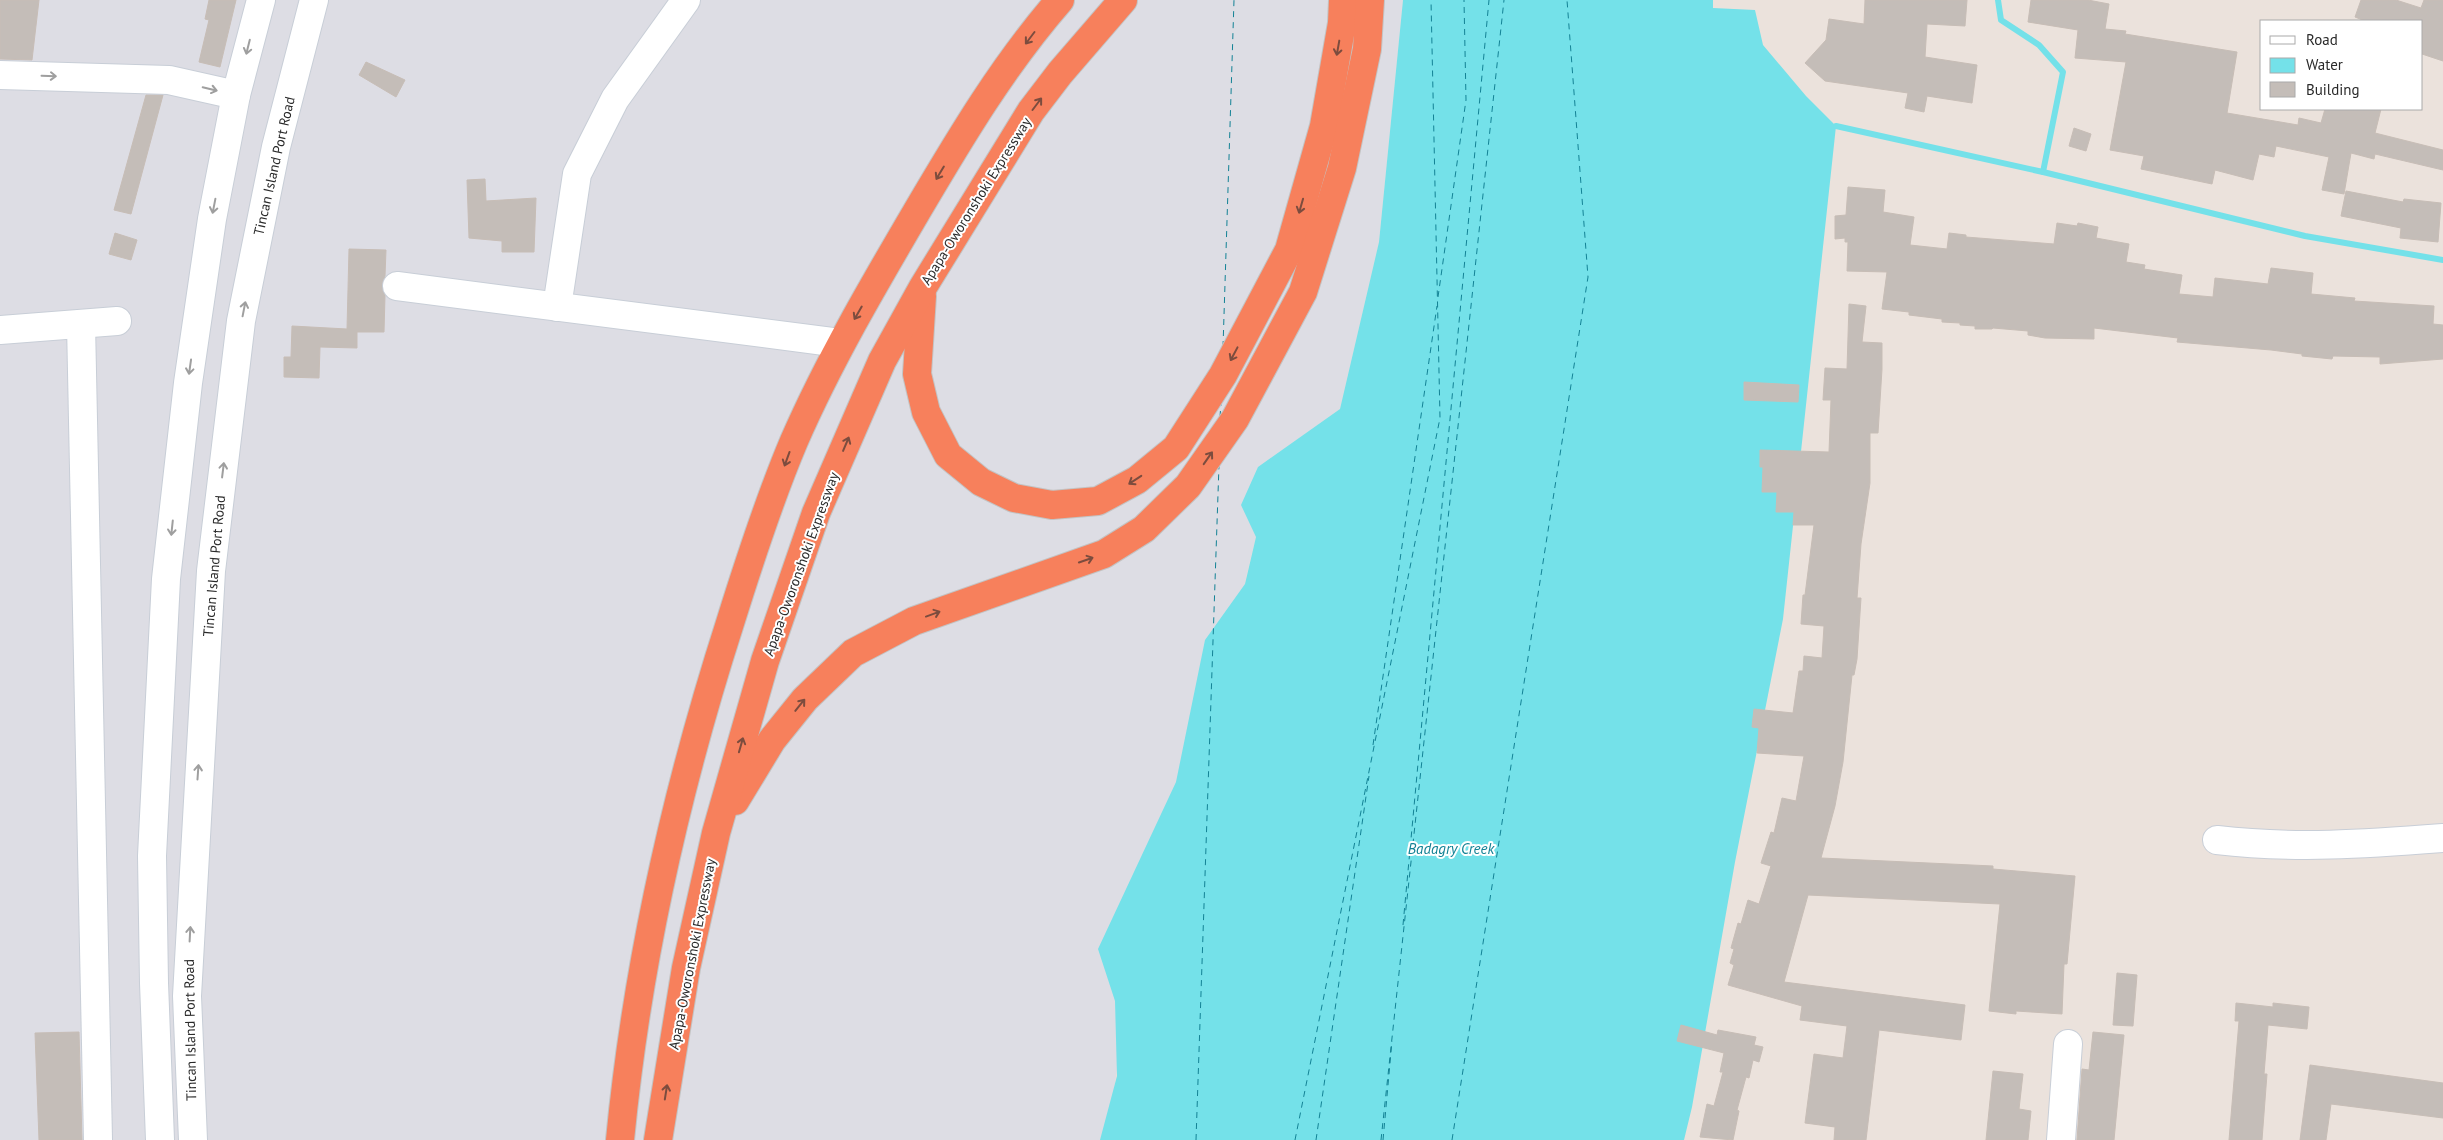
<svg xmlns="http://www.w3.org/2000/svg" width="2443" height="1140" viewBox="0 0 2443 1140" font-family="'PT Sans',sans-serif">
<style>
.industrial{fill:#dddde4}
.water{fill:#74e1e9}
.lines{fill:none;stroke-linecap:round;stroke-linejoin:round}
.stream{stroke:#74e1e9;stroke-width:6}
.ferry{stroke:#138295;stroke-width:1;stroke-dasharray:6 5;stroke-linecap:butt}
.building{fill:#c4bdb8;stroke:#c7bdb6}
.minor-casing{stroke:#c8ced7;stroke-width:30}
.highway-casing{stroke:#c3c3c3;stroke-width:30}
.minor{stroke:#fff;stroke-width:28}
.highway{stroke:#f7805c;stroke-width:28}
.oneway{stroke:#7c4c3e}
.oneway2{stroke:#9f9f9f}
.labels{text-anchor:middle;stroke-width:4;stroke-linejoin:round;paint-order:stroke}
.street-label{font-size:14px;fill:#2a2a2a;stroke:#fff}
.water-label{font-size:15px;font-style:italic;fill:#138295;stroke:#fff}
</style>
<rect width="100%" height="100%" fill="#ebe2dc"/>
<polygon class="industrial" points="0,0 1403,0 1379,242 1340,409 1260,466 1256,537 1246,578 1235,673 1117,1069 1107,1140 0,1140"/>
<polygon class="water" points="1403,0 1713,0 1713,8 1755,10 1763,45 1806,96 1836,126 1783,619 1735,862 1692,1107 1684,1140 1100,1140 1117,1076 1115,1001 1098,949 1176,782 1205,640 1245,584 1256,537 1241,505 1258,467 1340,409 1379,242"/>
<g class="lines">
<g class="stream">
<polyline points="1998,0 2001,20 2039,45 2063,72 2043,172"/>
<polyline points="1836,126 2043,172 2305,236 2443,260"/>
</g>
<g class="ferry">
<polyline points="1438,297 1466,100 1464,0"/>
<polyline points="1223,347 1234,0"/>
<polyline points="1220,417 1221,403"/>
<polyline points="1373,745 1437,306"/>
<polyline points="1403,925 1489,0"/>
<polyline points="1196,1140 1219,465"/>
<polyline points="1295,1140 1440,418 1431,0"/>
<polyline points="1316,1140 1369,776"/>
<polyline points="1381,1140 1504,0"/>
<polyline points="1383,1140 1392,1041"/>
<polyline points="1452,1140 1588,277 1567,0"/>
</g>
</g>
<g class="building">
<polygon points="0,0 39,0 32,60 0,59"/>
<polygon points="209,0 236,0 220,67 199,62 209,20 205,19"/>
<polygon points="1865,0 1967,0 1965,26 1927,24 1925,57 1977,65 1972,103 1927,96 1924,112 1905,108 1908,93 1825,81 1805,63 1826,40 1829,19 1864,24"/>
<polygon points="2031,0 2088,0 2109,4 2105,29 2126,31 2125,34 2237,52 2227,113 2298,125 2299,118 2321,123 2325,109 2381,109 2375,133 2443,150 2443,170 2375,154 2374,159 2351,153 2344,194 2322,190 2329,157 2276,146 2274,157 2259,154 2253,180 2215,170 2212,184 2141,169 2144,156 2110,150 2126,62 2075,58 2078,30 2028,22"/>
<polygon points="2361,0 2396,0 2421,8 2424,0 2443,0 2443,61 2422,54 2422,21 2365,21 2355,17"/>
<polygon points="366,62 405,80 396,97 359,75"/>
<polygon points="146,95 163,95 131,214 114,210"/>
<polygon points="2074,128 2091,134 2086,151 2069,146"/>
<polygon points="485,179 486,201 536,198 534,252 502,252 502,241 469,238 467,180"/>
<polygon points="1848,187 1885,190 1883,212 1914,217 1910,245 1947,249 1949,233 1966,235 1966,237 2054,244 2057,223 2077,226 2078,223 2098,227 2096,238 2129,244 2126,262 2145,265 2144,269 2182,275 2179,294 2213,297 2215,278 2268,284 2271,268 2313,273 2311,294 2355,298 2354,301 2434,306 2433,324 2443,325 2443,359 2380,364 2380,357 2333,356 2332,359 2302,356 2302,354 2271,350 2177,342 2178,338 2094,328 2094,339 2045,338 2028,335 2028,331 1993,328 1992,329 1975,329 1975,326 1960,325 1960,323 1942,322 1942,319 1909,315 1909,312 1882,309 1887,272 1847,271 1848,242 1845,242 1845,238 1835,239 1835,216 1846,215"/>
<polygon points="2346,191 2403,202 2404,199 2441,203 2438,242 2400,238 2401,228 2341,216"/>
<polygon points="115,233 137,240 131,260 109,254"/>
<polygon points="349,249 386,250 385,276 382,284 385,295 384,332 357,332 357,348 320,347 319,378 284,377 284,357 291,357 292,326 347,329"/>
<polygon points="1849,304 1866,306 1862,342 1882,343 1882,369 1878,433 1870,433 1870,483 1861,544 1857,598 1861,598 1857,659 1854,675 1852,675 1843,762 1835,806 1821,858 1993,866 1993,869 2075,876 2067,964 2064,964 2062,1014 2016,1011 2016,1014 1989,1011 2000,904 1808,895 1784,982 1965,1005 1961,1040 1879,1030 1866,1140 1834,1140 1835,1127 1805,1123 1814,1054 1843,1058 1847,1026 1800,1020 1802,1006 1728,985 1734,965 1730,963 1734,949 1731,948 1738,923 1741,924 1748,900 1759,904 1771,866 1761,863 1771,832 1774,833 1782,798 1796,801 1804,756 1757,753 1759,728 1752,727 1754,709 1793,713 1799,671 1803,671 1804,656 1822,658 1824,626 1801,624 1803,595 1805,595 1814,525 1793,525 1794,512 1776,512 1777,492 1762,492 1763,467 1760,467 1760,450 1829,452 1831,400 1823,400 1825,368 1847,369"/>
<polygon points="1744,382 1799,385 1798,402 1744,400"/>
<polygon points="2117,973 2137,975 2133,1026 2113,1025"/>
<polygon points="2236,1003 2273,1007 2273,1003 2309,1007 2307,1029 2268,1025 2264,1074 2267,1074 2262,1140 2229,1140 2239,1021 2235,1021"/>
<polygon points="1681,1025 1717,1035 1718,1030 1756,1037 1754,1045 1763,1047 1759,1062 1753,1060 1749,1078 1746,1077 1737,1110 1739,1111 1733,1140 1700,1137 1707,1104 1714,1106 1723,1072 1720,1072 1724,1053 1677,1041"/>
<polygon points="79,1032 82,1140 39,1140 35,1033"/>
<polygon points="2093,1032 2124,1035 2114,1140 2077,1140 2082,1069 2089,1070"/>
<polygon points="2310,1065 2443,1083 2443,1118 2331,1104 2326,1140 2300,1140"/>
<polygon points="1993,1071 2023,1074 2019,1109 2031,1111 2028,1140 1986,1140"/>
</g>
<g class="lines">
<g class="minor-casing">
<g id="minor">
<polyline points="0,75 169,80 236,95"/>
<polyline points="397,286 840,343"/>
<polyline points="557,307 577,174 615,99 686,0"/>
<polyline points="81,324 98,1140"/>
<polyline points="0,330 117,321"/>
<path d="M2217,840C2293,849 2367,844 2443,838"/>
<polyline points="160,1140 154,983 152,856 166,579 188,383 212,219 236,95 261,0"/>
<polyline points="193,1140 187,996 211,571 241,321 276,147 314,0"/>
<polyline points="2061,1140 2068,1044"/>
</g>
</g>
<g class="highway-casing">
<g id="highway">
<polyline points="922,296 917,374 926,412 948,455 981,482 1014,498 1052,505 1098,501 1137,480 1176,448 1223,375 1289,250 1324,126 1342,23 1343,0"/>
<polyline points="735,801 772,740 805,699 853,653 914,621 1104,554 1144,529 1188,486 1235,419 1303,292 1342,168 1367,49 1370,0"/>
<path d="M620,1140C637,964 676,791 730,623C749,562 769,500 794,441C829,361 873,286 917,211C960,138 1004,64 1060,0"/>
<polyline points="658,1140 686,968 716,833 765,661 816,513 882,361 923,287 1031,111 1060,73 1123,0"/>
</g>
</g>
<use href="#minor" class="minor"/>
<use href="#highway" class="highway"/>
</g>
<defs><path id="oneway-shaft" d="M-6 0H5M1.5-3L5.5 0L1.5 3" fill="none" stroke-width="1.6" stroke-linecap="round" stroke-linejoin="round" transform="scale(1.25)"/></defs>
<g class="oneway">
<use href="#oneway-shaft" transform="translate(1030 38) rotate(127)"/>
<use href="#oneway-shaft" transform="translate(1338 48) rotate(100)"/>
<use href="#oneway-shaft" transform="translate(1037 104) rotate(-53)"/>
<use href="#oneway-shaft" transform="translate(940 173) rotate(121)"/>
<use href="#oneway-shaft" transform="translate(1301 206) rotate(106)"/>
<use href="#oneway-shaft" transform="translate(858 313) rotate(120)"/>
<use href="#oneway-shaft" transform="translate(1234 354) rotate(118)"/>
<use href="#oneway-shaft" transform="translate(846 444) rotate(-67)"/>
<use href="#oneway-shaft" transform="translate(1208 458) rotate(-55)"/>
<use href="#oneway-shaft" transform="translate(787 459) rotate(110)"/>
<use href="#oneway-shaft" transform="translate(1135 480) rotate(147)"/>
<use href="#oneway-shaft" transform="translate(1086 560) rotate(-19)"/>
<use href="#oneway-shaft" transform="translate(933 614) rotate(-20)"/>
<use href="#oneway-shaft" transform="translate(800 705) rotate(-51)"/>
<use href="#oneway-shaft" transform="translate(741 745) rotate(-74)"/>
<use href="#oneway-shaft" transform="translate(666 1092) rotate(-81)"/>
</g>
<g class="oneway2">
<use href="#oneway-shaft" transform="translate(248 47) rotate(104)"/>
<use href="#oneway-shaft" transform="translate(49 76) rotate(2)"/>
<use href="#oneway-shaft" transform="translate(210 89) rotate(13)"/>
<use href="#oneway-shaft" transform="translate(214 206) rotate(101)"/>
<use href="#oneway-shaft" transform="translate(244 309) rotate(-79)"/>
<use href="#oneway-shaft" transform="translate(190 367) rotate(98)"/>
<use href="#oneway-shaft" transform="translate(223 470) rotate(-83)"/>
<use href="#oneway-shaft" transform="translate(172 528) rotate(96)"/>
<use href="#oneway-shaft" transform="translate(198 772) rotate(-86)"/>
<use href="#oneway-shaft" transform="translate(190 934) rotate(-87)"/>
</g>
<g class="labels">
<g class="street-label">
<text transform="translate(274 166) rotate(-77)" y="5">Tincan Island Port Road</text>
<text transform="translate(976 201) rotate(-58)" y="5">Apapa-Oworonshoki Expressway</text>
<text transform="translate(801 564) rotate(-70)" y="5">Apapa-Oworonshoki Expressway</text>
<text transform="translate(214 566) rotate(-85)" y="5">Tincan Island Port Road</text>
<text transform="translate(692 954) rotate(-79)" y="5">Apapa-Oworonshoki Expressway</text>
<text transform="translate(190 1030) rotate(-91)" y="5">Tincan Island Port Road</text>
</g>
<g class="water-label">
<text x="1451" y="854">Badagry Creek</text>
</g>
</g>
<rect x="2260" y="20" width="162" height="90" fill="#ffffff" stroke="#aaaaaa"/>
<rect x="2270" y="36" width="25" height="8" fill="#ffffff" stroke="#aaaaaa"/>
<text x="2306" y="45" font-size="15" fill="#2a2a2a">Road</text>
<rect x="2270" y="58" width="25" height="15" fill="#74e1e9" stroke="#aaaaaa"/>
<text x="2306" y="70" font-size="15" fill="#2a2a2a">Water</text>
<rect x="2270" y="82" width="25" height="15" fill="#c4bdb8" stroke="#aaaaaa"/>
<text x="2306" y="95" font-size="15" fill="#2a2a2a">Building</text>
</svg>
